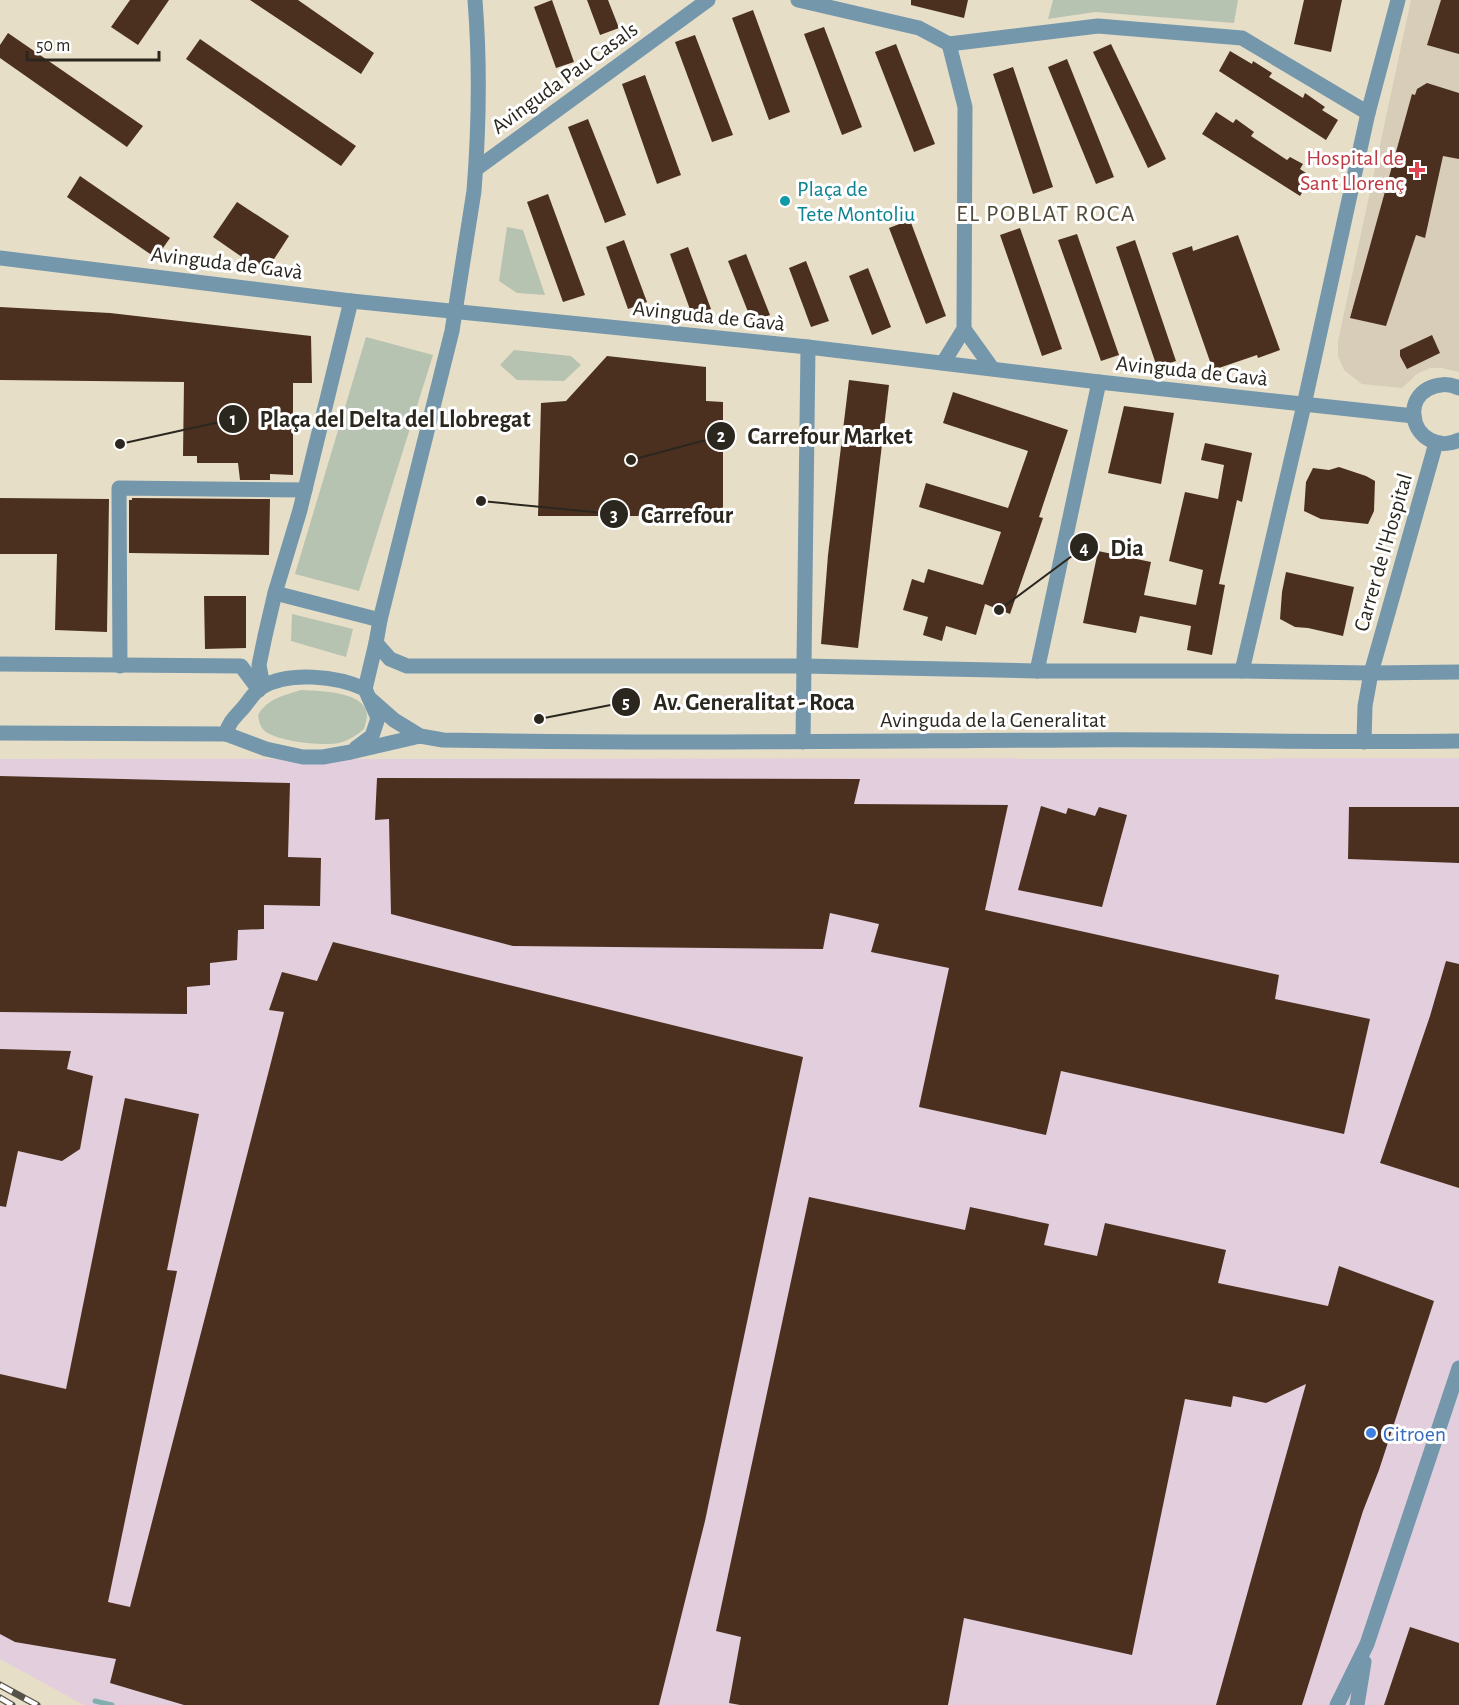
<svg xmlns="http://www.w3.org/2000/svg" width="1459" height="1705" viewBox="0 0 1459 1705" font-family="'Alegreya Sans',sans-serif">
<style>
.industrial{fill:#e2cedd}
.medical{fill:#d7cdb9}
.green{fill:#b6c3b1}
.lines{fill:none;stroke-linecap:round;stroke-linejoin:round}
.stream{stroke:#81aeaf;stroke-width:5}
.building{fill:#4b301f}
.minor{stroke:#7497ab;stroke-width:15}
.rail-casing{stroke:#575247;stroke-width:7}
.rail{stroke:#fff;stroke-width:4.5;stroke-dasharray:14;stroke-linecap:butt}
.health-dot{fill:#e0444e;stroke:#fff;stroke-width:2}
.culture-dot{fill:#0f9aa8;stroke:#fff;stroke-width:2}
.shop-dot{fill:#3f7fe0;stroke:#fff;stroke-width:2}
.labels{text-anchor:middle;stroke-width:6;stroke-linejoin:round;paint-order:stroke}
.street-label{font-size:22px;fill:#2b271f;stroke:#fff}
.health-label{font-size:22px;fill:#be3a42;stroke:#fff;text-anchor:end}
.culture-label{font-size:22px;fill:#0d838f;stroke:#fff;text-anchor:start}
.shop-label{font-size:22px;fill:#366cbe;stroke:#fff;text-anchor:start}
.neighbourhood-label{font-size:24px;letter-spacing:1.5px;fill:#514a37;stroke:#fff}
.leader{fill:none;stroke:#2b271f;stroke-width:2}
.callout-dot{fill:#2b271f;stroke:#fff;stroke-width:2}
.mark-label{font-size:18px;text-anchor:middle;font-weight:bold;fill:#fff}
.callout-label{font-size:24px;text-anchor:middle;font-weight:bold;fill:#2b271f;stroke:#fff;stroke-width:6;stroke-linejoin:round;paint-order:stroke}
</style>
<rect width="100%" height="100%" fill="#e7dec8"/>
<polygon class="industrial" points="1459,758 1459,1705 84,1705 0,1659 0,759"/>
<polygon class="medical" points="1411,0 1459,0 1459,372 1442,368 1430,368 1417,374 1402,388 1362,384 1344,370 1338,356 1338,341"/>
<g class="green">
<polygon points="1053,0 1238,0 1234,23 1095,12 1048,19"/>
<polygon points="507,227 523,230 545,295 517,293 499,281"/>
<polygon points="366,337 433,355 359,591 295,574"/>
<polygon points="514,350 571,356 581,365 564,381 517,380 500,365"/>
<polygon points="292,614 353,629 346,657 291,641"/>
<path d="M301,690C319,691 366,691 367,715C367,720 365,725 364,729C357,735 348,741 339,743C321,746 282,742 266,732C260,728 259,721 258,715C268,698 283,696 301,690Z"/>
</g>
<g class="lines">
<polyline class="stream" points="95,1701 112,1705"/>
</g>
<g class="building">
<polygon points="130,0 169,0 138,45 111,27"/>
<polygon points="250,0 298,0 374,53 361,74"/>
<polygon points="552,0 574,62 556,68 534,7"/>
<polygon points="587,0 608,0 619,28 600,35"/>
<polygon points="911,0 968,0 964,18 911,5"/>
<polygon points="1304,0 1342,0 1331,52 1294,44"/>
<polygon points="1441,0 1459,0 1459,54 1427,45"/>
<polygon points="753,10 790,112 769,120 732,18"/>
<polygon points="824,27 862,127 842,135 804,34"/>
<polygon points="8,33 143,126 127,147 0,58 0,45"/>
<polygon points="695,35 733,135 712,142 675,42"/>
<polygon points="200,39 356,146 341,166 186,59"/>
<polygon points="896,44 935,144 914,152 875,52"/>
<polygon points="1111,44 1166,159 1148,168 1093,52"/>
<polygon points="1230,51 1252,64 1253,61 1272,73 1269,77 1303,98 1305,93 1325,107 1322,110 1338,120 1326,140 1219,71"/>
<polygon points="1067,59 1114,177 1096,184 1048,67"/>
<polygon points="1013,67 1053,187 1033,194 993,74"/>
<polygon points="645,75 681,175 657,184 622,84"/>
<polygon points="1427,83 1459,93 1459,159 1443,156 1425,238 1416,235 1386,326 1350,318 1412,94 1415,95 1417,89"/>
<polygon points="1216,112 1233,123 1236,119 1254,132 1251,136 1287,160 1290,157 1303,164 1300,169 1312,177 1300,196 1202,134"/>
<polygon points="588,119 626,215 605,223 568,127"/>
<polygon points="80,176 170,238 156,258 67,197"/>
<polygon points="548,194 585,295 563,302 527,202"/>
<polygon points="237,202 289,236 265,273 213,237"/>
<polygon points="910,220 946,316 926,324 889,228"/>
<polygon points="1020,228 1062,349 1042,356 1000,235"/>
<polygon points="1077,234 1119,355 1101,361 1058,240"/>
<polygon points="1238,235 1280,350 1258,358 1257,355 1213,370 1172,253 1192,246 1193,251"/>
<polygon points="624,240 647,302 628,309 606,247"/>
<polygon points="1135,240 1176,361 1157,367 1116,247"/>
<polygon points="688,247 711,309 692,315 670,254"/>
<polygon points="746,254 770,315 752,322 728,261"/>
<polygon points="806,261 829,321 811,327 789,268"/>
<polygon points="868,268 891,327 872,335 849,276"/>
<polygon points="0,307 110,313 311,336 312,383 293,383 293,475 270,474 270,480 240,480 238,463 197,463 197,456 183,456 184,382 0,380"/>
<polygon points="1432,335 1440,353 1407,369 1400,356 1400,350"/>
<polygon points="607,356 706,367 706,401 723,402 723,516 538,516 541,403 566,401"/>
<polygon points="849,380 889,385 858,648 821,644 828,555"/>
<polygon points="953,392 1068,430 1039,517 1043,518 1035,542 1010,614 985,604 976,635 946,626 942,641 923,635 928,617 903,610 912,579 924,583 928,569 983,585 1001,532 919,507 926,483 1008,508 1028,451 943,423"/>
<polygon points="1124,406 1174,413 1161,484 1108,473"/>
<polygon points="1205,443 1252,453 1242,502 1237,500 1219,584 1225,585 1212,655 1187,650 1191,626 1140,616 1136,633 1083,623 1098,551 1151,562 1144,595 1196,605 1203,570 1169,561 1185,492 1218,499 1224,465 1201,460"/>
<polygon points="1339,467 1366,476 1375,481 1374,511 1368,524 1321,519 1304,511 1306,482 1313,468 1329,470"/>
<polygon points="0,498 109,499 107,632 55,630 57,554 0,554"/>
<polygon points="132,498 270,499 269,555 129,553 129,500 132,500"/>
<polygon points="1286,572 1354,587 1343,636 1308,628 1295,627 1280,619 1282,592"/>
<polygon points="204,596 246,596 246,648 205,649"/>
<polygon points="0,776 290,783 288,857 321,858 320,906 264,905 264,929 238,930 237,960 210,963 210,985 187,987 187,1014 0,1012"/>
<polygon points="377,778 860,779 854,804 1008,805 985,910 1279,975 1275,999 1370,1019 1344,1134 1061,1071 1046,1135 919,1107 949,968 871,952 879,924 830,913 823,949 513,946 391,914 389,819 375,820"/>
<polygon points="1041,806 1066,814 1068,808 1095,816 1099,807 1127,815 1102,907 1018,890"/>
<polygon points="1349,807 1459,807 1459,863 1348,859"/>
<polygon points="333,942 803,1057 705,1521 659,1705 184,1705 110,1683 116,1659 15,1642 0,1634 0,1374 66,1389 125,1098 199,1114 167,1270 177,1271 108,1602 130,1607 284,1012 269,1010 282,972 317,981"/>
<polygon points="1446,961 1459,964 1459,1188 1380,1163 1430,1016"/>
<polygon points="0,1049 71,1051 67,1069 93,1076 80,1149 62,1161 18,1151 6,1207 0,1206"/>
<polygon points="809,1197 965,1230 970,1207 1049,1224 1044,1245 1097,1256 1105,1223 1226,1250 1218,1283 1328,1306 1339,1266 1434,1301 1379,1470 1363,1511 1302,1705 1216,1705 1306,1384 1266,1403 1233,1396 1231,1407 1185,1399 1132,1655 964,1618 948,1705 740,1705 729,1703 741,1637 716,1631"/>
<polygon points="1410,1627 1459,1643 1459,1705 1384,1705"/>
</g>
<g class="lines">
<g class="minor">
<polyline points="798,0 919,28 949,44 965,107 964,329 943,363"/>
<polyline points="949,44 1098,26 1242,38 1368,113"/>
<polyline points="476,169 708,0"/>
<polyline points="0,258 351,301 808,347 1099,382 1414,416"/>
<polyline points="964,329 992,368"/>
<path d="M1459,388C1439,378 1411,391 1414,416C1416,438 1440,450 1459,440"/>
<polyline points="275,593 380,620"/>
<polyline points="376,643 390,659 407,666 804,666 1037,671 1242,671 1371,673 1459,672"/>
<polyline points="0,664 241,666 259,690"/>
<polyline points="120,666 119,488 305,490"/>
<polyline points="1037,671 1099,382"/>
<polyline points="1242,671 1304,405 1368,113 1398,0"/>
<polyline points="263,686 259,665 265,636 275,593 300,510 351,301"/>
<path d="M365,689L376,643L380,620L452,331L474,191C479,128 480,63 475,0"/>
<path d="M369,698L394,720L420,736L443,740C654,744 865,741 1076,740C1204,739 1331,743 1459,741"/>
<polyline points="0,733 226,734 266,749 303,757 323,757 351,752 420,736"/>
<path d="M226,734C228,723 235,717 243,708C249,701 254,692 262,687C289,671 337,676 365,689L378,718L372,736L356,748"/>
<polyline points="803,742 808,347"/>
<polyline points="1364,742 1365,706 1371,673 1436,443"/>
<polyline points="1337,1705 1367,1644 1459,1368"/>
<polyline points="1357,1705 1364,1662"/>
</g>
<g class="rail-casing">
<g id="rail">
<polyline points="0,1685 37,1705"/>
<polyline points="0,1698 12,1705"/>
</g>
</g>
<use href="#rail" class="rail"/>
</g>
<path class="health-dot" d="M1414 161h6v6h6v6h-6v6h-6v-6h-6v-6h6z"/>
<circle class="culture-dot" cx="785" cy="201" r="6"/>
<circle class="shop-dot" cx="1371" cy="1433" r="6"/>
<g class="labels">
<g class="street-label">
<text transform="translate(564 77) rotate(-36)" y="8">Avinguda Pau Casals</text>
<text transform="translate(227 262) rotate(7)" y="8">Avinguda de Gavà</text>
<text transform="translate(709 315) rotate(6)" y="8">Avinguda de Gavà</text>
<text transform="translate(1192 370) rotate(6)" y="8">Avinguda de Gavà</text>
<text transform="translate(1382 552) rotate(-74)" y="8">Carrer de l'Hospital</text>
<text x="993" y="727">Avinguda de la Generalitat</text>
</g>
<g class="health-label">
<text x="1404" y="165">Hospital de<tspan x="1404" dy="25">Sant Llorenç</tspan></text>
</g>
<g class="culture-label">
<text x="797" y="196">Plaça de<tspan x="797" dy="25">Tete Montoliu</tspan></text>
</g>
<g class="shop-label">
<text x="1383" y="1441">Citroen</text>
</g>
<g class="neighbourhood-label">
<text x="1046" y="221">EL POBLAT ROCA</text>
</g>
</g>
<path class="leader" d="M120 444L233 419M631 460L721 436M481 501L614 514M999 610L1084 547M539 719L626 702"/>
<g class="callout-dot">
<circle cx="120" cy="444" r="6"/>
<circle cx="631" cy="460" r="6"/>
<circle cx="481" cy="501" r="6"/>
<circle cx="999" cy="610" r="6"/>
<circle cx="539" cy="719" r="6"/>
<circle cx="233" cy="419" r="15"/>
<circle cx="721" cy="436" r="15"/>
<circle cx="614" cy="514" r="15"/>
<circle cx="1084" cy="547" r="15"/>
<circle cx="626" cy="702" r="15"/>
</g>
<g class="mark-label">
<text x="233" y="425">1</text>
<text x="721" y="442">2</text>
<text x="614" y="521">3</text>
<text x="1084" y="554">4</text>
<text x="626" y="708">5</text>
</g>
<g class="callout-label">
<text x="395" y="427">Plaça del Delta del Llobregat</text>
<text x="830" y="444">Carrefour Market</text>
<text x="687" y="523">Carrefour</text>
<text x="1127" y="556">Dia</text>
<text x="754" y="710">Av. Generalitat - Roca</text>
</g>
<path d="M27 51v9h132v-9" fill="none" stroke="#2b271f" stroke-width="3"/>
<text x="36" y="51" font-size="18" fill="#2b271f" stroke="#ffffff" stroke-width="4.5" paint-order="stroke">50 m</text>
</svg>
